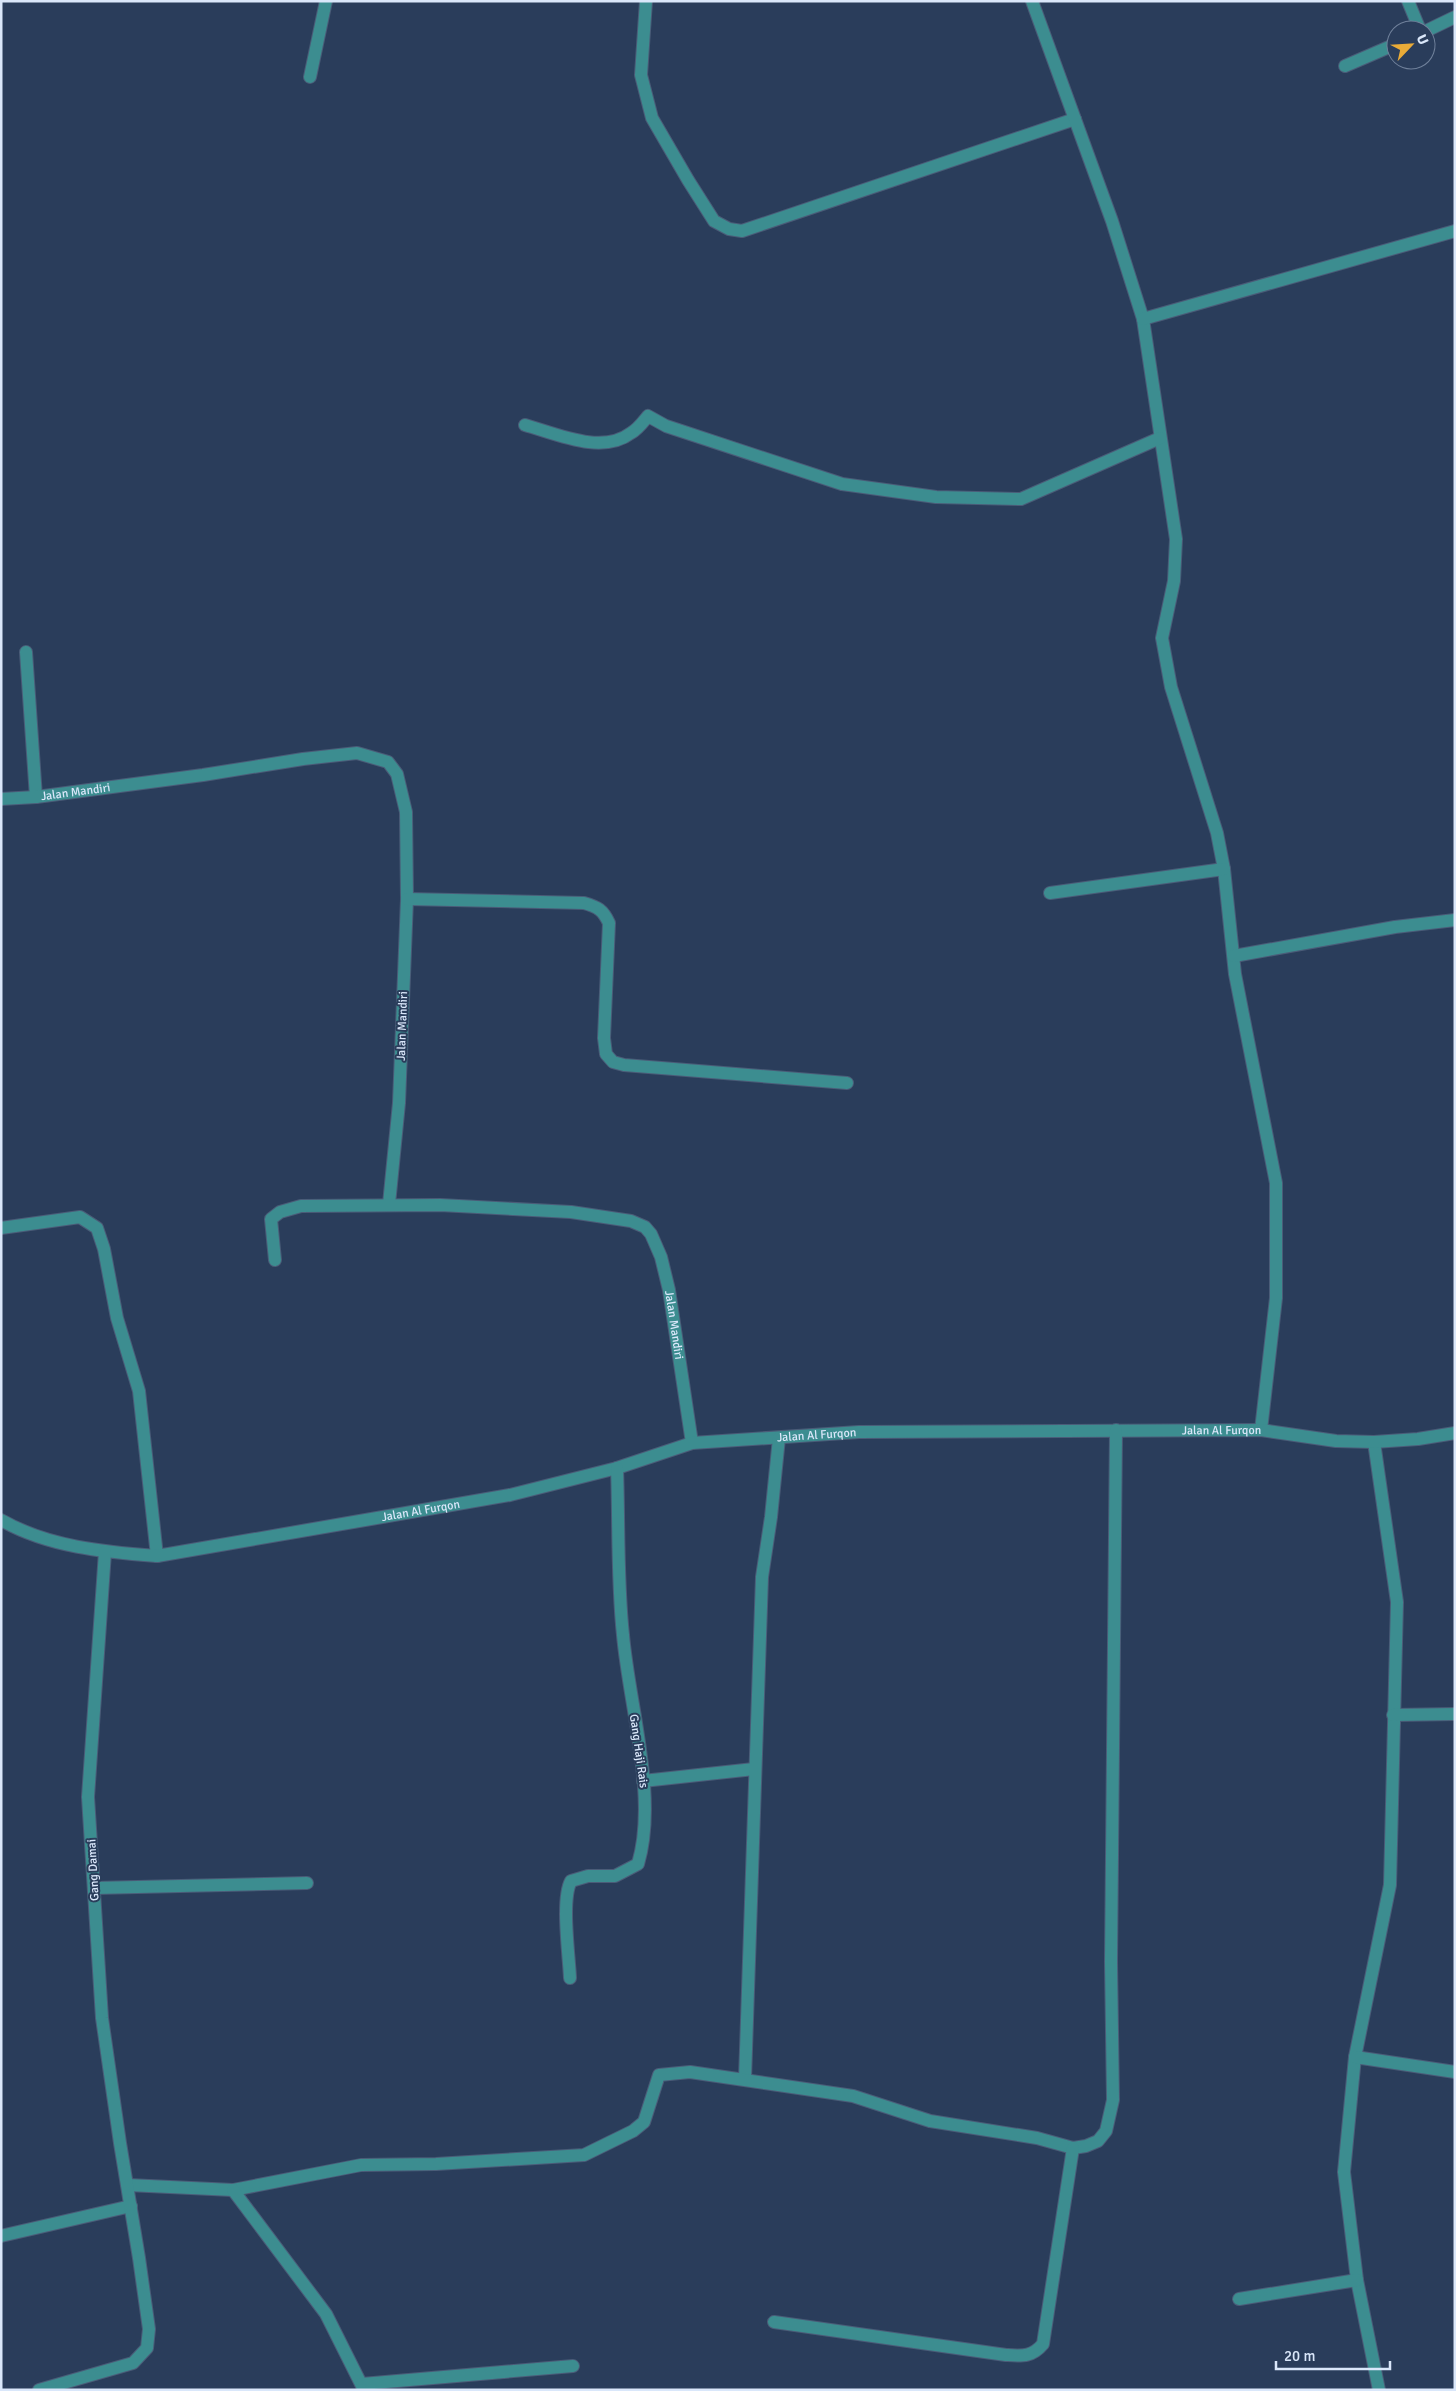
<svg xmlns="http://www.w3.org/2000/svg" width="1456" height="2391" viewBox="0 0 1456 2391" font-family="Signika,sans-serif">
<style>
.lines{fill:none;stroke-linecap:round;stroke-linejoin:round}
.minor-casing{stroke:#4a5c78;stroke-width:14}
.minor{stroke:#3c8d90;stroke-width:12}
.labels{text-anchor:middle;stroke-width:4;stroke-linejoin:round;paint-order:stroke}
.street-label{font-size:12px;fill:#dae7fa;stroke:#2a3d5b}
</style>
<rect width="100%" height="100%" fill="#2a3d5b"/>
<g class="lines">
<g class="minor-casing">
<g id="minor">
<polyline points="646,1 641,75 652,118 688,180 714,221 729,229 742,231 1075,119"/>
<polyline points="1032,1 1112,221 1143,319 1176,539 1174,581 1162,638 1171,687 1217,833 1224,869 1235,974 1276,1183 1276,1298 1261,1430"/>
<polyline points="1408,1 1420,30"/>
<polyline points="1426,31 1455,17"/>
<polyline points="1345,66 1396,44"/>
<polyline points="310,77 326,1"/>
<polyline points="1143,319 1455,231"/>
<path d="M525,425C557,434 602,455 631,433C638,429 643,422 648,416L666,426L842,484L936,497L1021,499L1160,438"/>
<polyline points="26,652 36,797"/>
<path id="s1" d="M1,799L36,797L203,775L303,759L357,753L388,762L397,774L406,812L407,899L399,1103L389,1204"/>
<polyline points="1050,893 1224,869"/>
<path d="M407,899L584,903C598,907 603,910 609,923L604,1038L606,1054L613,1062L624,1065L847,1083"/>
<polyline points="1234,956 1395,927 1455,920"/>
<polyline points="1,1228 80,1217 97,1228 104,1249 117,1318 139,1391 157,1556"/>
<path id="s2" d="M275,1260L271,1219L280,1212L301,1206L440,1205L571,1212L631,1221L645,1227L651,1234L661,1257L669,1290L692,1443"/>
<polyline points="1374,1442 1397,1602 1390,1885 1355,2057 1344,2172 1357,2280 1379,2390"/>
<path id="s3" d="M1,1520C48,1547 104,1552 157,1556L510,1495L617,1468L692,1443L859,1432L1261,1430L1336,1441L1374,1442L1418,1439L1455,1433"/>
<polyline points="1393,1715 1455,1714"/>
<polyline points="643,1781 754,1769"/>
<polyline points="94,1888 307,1883"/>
<path d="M570,1978C569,1955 561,1899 571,1881L588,1876H615L638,1864C658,1797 629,1705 623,1635C617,1580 619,1523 617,1468"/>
<polyline points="1355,2057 1455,2072"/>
<polyline points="745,2079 762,1577 771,1517 779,1438"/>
<polyline points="128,2185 233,2190 361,2165 436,2164 584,2155 633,2131 644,2122 659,2075 690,2072 853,2096 930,2121 1037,2138 1073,2148 1086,2146 1098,2141 1106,2131 1113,2100 1111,1962 1116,1430"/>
<polyline points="233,2190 326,2314 364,2390"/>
<polyline points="1,2236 131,2206"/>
<polyline points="1239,2299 1357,2280"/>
<path d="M774,2322L1006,2355C1023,2356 1032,2357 1043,2344L1073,2148"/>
<polyline points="362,2384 573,2366"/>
<polyline points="39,2390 133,2363 147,2348 149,2329 139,2258 120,2143 102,2018 88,1797 105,1552"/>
</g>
</g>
<use href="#minor" class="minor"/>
</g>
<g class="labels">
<g class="street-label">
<text dy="4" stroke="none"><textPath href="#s1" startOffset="75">Jalan Mandiri</textPath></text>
<text transform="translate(402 1026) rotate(-88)" y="4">Jalan Mandiri</text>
<text dy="4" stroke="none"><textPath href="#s2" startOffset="524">Jalan Mandiri</textPath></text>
<text dy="4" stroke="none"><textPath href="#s3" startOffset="1239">Jalan Al Furqon</textPath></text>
<text dy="4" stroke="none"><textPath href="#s3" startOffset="834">Jalan Al Furqon</textPath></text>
<text dy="4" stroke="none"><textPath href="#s3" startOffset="429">Jalan Al Furqon</textPath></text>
<text transform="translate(639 1751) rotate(82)" y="4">Gang Haji Rais</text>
<text transform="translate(93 1870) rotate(-93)" y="4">Gang Damai</text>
</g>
</g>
<rect width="1456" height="2391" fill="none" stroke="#dae7fa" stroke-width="5"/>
<g transform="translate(1411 45) rotate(65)"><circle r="24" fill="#2a3d5b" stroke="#70819b"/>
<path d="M0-4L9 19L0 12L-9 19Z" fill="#e9ab38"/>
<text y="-8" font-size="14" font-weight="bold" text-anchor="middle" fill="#dae7fa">U</text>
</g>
<path d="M1276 2361v8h114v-8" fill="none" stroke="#dae7fa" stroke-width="2.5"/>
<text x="1284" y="2361" font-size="15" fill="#dae7fa" stroke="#2a3d5b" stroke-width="4" paint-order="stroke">20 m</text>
</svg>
